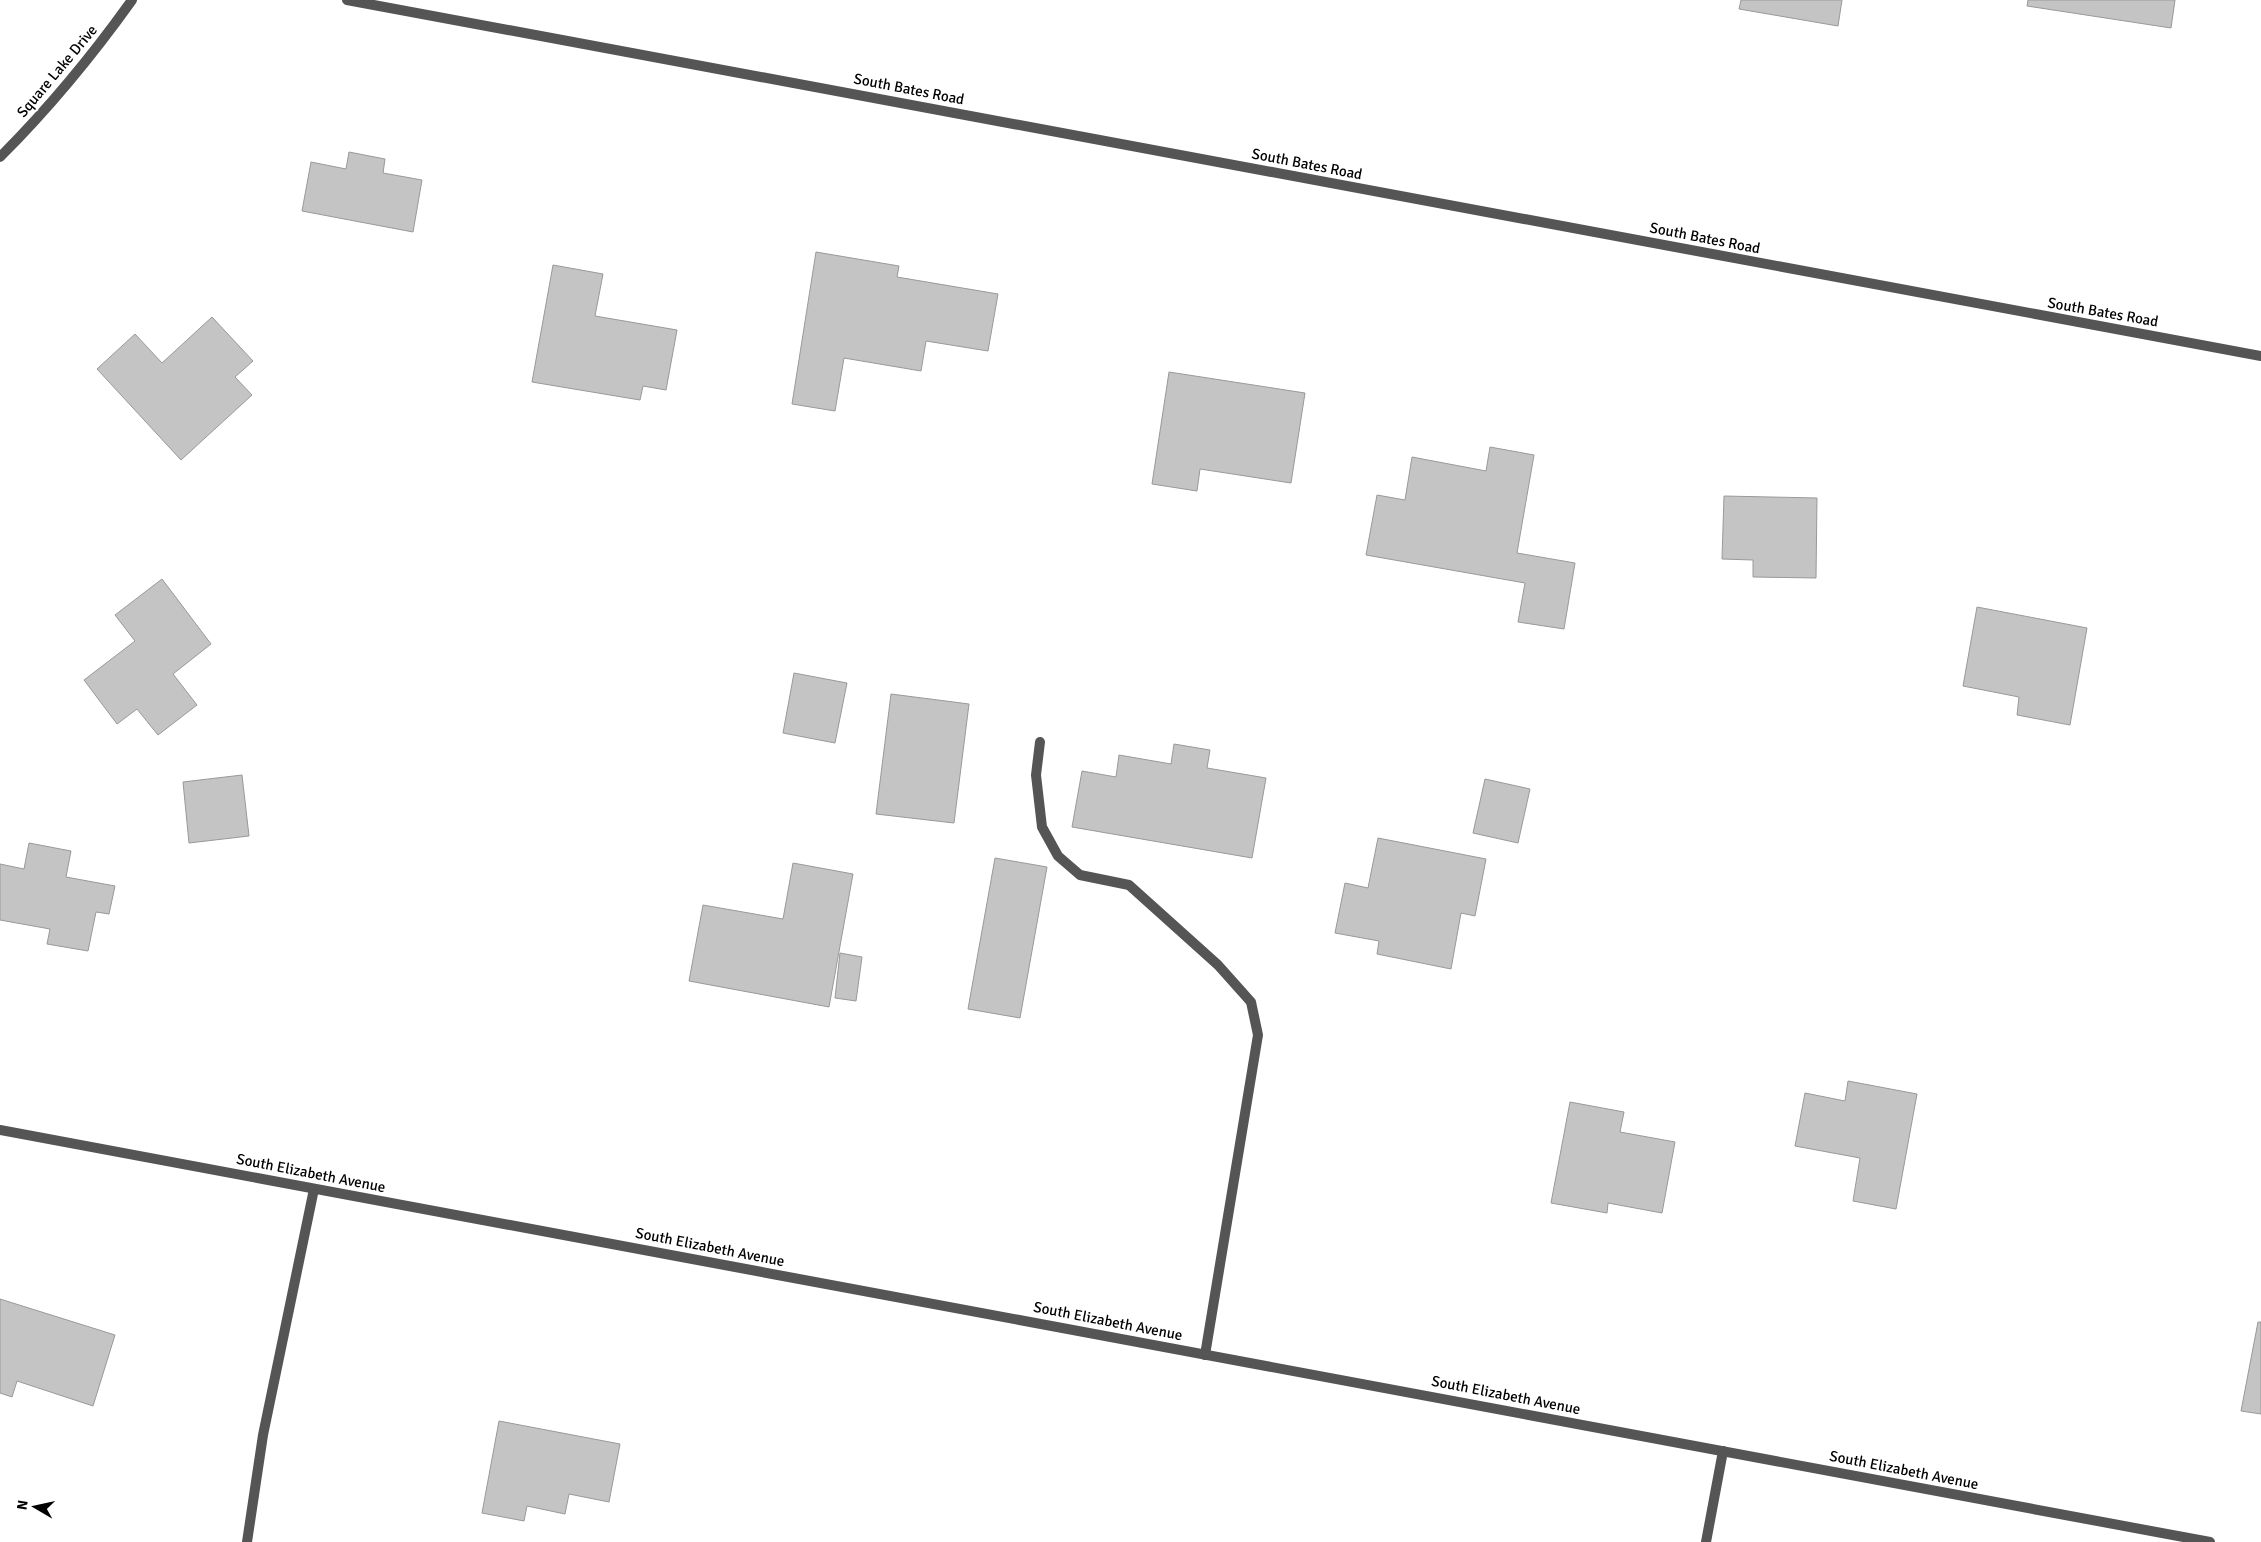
<svg xmlns="http://www.w3.org/2000/svg" width="2261" height="1542" viewBox="0 0 2261 1542" font-family="Signika,sans-serif">
<style>
.building{fill:#c4c4c4;stroke:#999}
.lines{fill:none;stroke-linecap:round;stroke-linejoin:round}
.lane{stroke:#555;stroke-width:10}
.street{stroke:#555;stroke-width:10}
.labels{text-anchor:middle;stroke-width:4.5;stroke-linejoin:round;paint-order:stroke}
.street-label{font-size:15px;fill:#000;stroke:#fff}
</style>
<rect width="100%" height="100%" fill="#fff"/>
<g class="building">
<polygon points="1741,0 1842,0 1838,26 1739,9"/>
<polygon points="2028,0 2175,0 2171,28 2027,6"/>
<polygon points="349,152 385,159 383,173 422,180 413,232 302,211 311,162 346,169"/>
<polygon points="816,252 899,266 897,277 998,294 988,351 926,341 921,371 844,358 835,411 792,404"/>
<polygon points="553,265 603,274 595,316 677,330 666,390 643,386 640,400 532,382"/>
<polygon points="212,317 253,361 235,377 252,395 181,460 97,369 135,334 162,363"/>
<polygon points="1169,372 1305,393 1291,483 1200,469 1197,491 1152,484"/>
<polygon points="1490,447 1534,455 1517,553 1575,563 1564,629 1518,622 1525,583 1366,555 1377,495 1405,500 1412,457 1486,471"/>
<polygon points="1724,496 1817,498 1816,578 1753,577 1753,560 1722,559"/>
<polygon points="162,579 211,644 173,674 197,705 158,735 137,709 117,724 84,680 135,641 115,615"/>
<polygon points="1977,607 2087,628 2070,725 2017,715 2019,697 1963,686"/>
<polygon points="794,673 847,683 835,743 783,733"/>
<polygon points="891,694 969,704 954,823 876,814"/>
<polygon points="1174,744 1210,750 1207,768 1266,778 1252,858 1072,827 1082,771 1116,777 1119,755 1171,764"/>
<polygon points="242,775 249,836 189,843 183,782"/>
<polygon points="1485,779 1530,789 1518,843 1473,833"/>
<polygon points="1378,838 1486,859 1475,916 1461,913 1451,969 1377,954 1379,941 1335,933 1345,883 1368,888"/>
<polygon points="29,843 71,851 66,877 115,886 109,914 96,912 88,951 47,944 50,929 0,920 0,864 24,869"/>
<polygon points="995,858 1047,867 1020,1018 968,1009"/>
<polygon points="793,863 853,874 829,1007 689,981 703,905 783,919"/>
<polygon points="840,953 862,957 856,1001 835,998"/>
<polygon points="1848,1081 1917,1094 1896,1209 1853,1201 1860,1158 1795,1146 1805,1093 1845,1101"/>
<polygon points="1570,1102 1624,1112 1620,1132 1675,1142 1662,1213 1608,1203 1607,1213 1551,1203"/>
<polygon points="0,1299 115,1335 93,1406 17,1381 12,1397 0,1393"/>
<polygon points="2258,1322 2261,1322 2261,1414 2241,1411"/>
<polygon points="499,1421 620,1444 609,1502 569,1494 565,1514 527,1506 524,1521 482,1513"/>
</g>
<g class="lines">
<g class="lane">
<polyline points="1040,742 1036,775 1042,827 1058,856 1080,875 1129,885 1218,965 1251,1002 1258,1035 1205,1355"/>
<polyline points="247,1542 263,1435 314,1189"/>
</g>
<g class="street">
<polyline points="347,0 2261,356"/>
<path d="M0,157C48,109 92,56 132,0"/>
<polyline points="0,1130 2210,1542"/>
<polyline points="1706,1542 1723,1451"/>
</g>
</g>
<g class="labels">
<g class="street-label">
<text transform="translate(57 71) rotate(-50)" y="5">Square Lake Drive</text>
<text transform="translate(909 89) rotate(11)" y="5">South Bates Road</text>
<text transform="translate(1307 164) rotate(11)" y="5">South Bates Road</text>
<text transform="translate(1705 238) rotate(11)" y="5">South Bates Road</text>
<text transform="translate(2103 312) rotate(10)" y="5">South Bates Road</text>
<text transform="translate(311 1173) rotate(11)" y="5">South Elizabeth Avenue</text>
<text transform="translate(710 1247) rotate(11)" y="5">South Elizabeth Avenue</text>
<text transform="translate(1108 1321) rotate(11)" y="5">South Elizabeth Avenue</text>
<text transform="translate(1506 1395) rotate(11)" y="5">South Elizabeth Avenue</text>
<text transform="translate(1904 1470) rotate(11)" y="5">South Elizabeth Avenue</text>
</g>
</g>
<g transform="translate(35 1507) rotate(279)" stroke="#ffffff" stroke-width="4" paint-order="stroke">
<path d="M0-4L9 19L0 12L-9 19Z" fill="#000000"/>
<text y="-8" font-size="14" font-weight="bold" text-anchor="middle" fill="#000000">N</text>
</g>
</svg>
